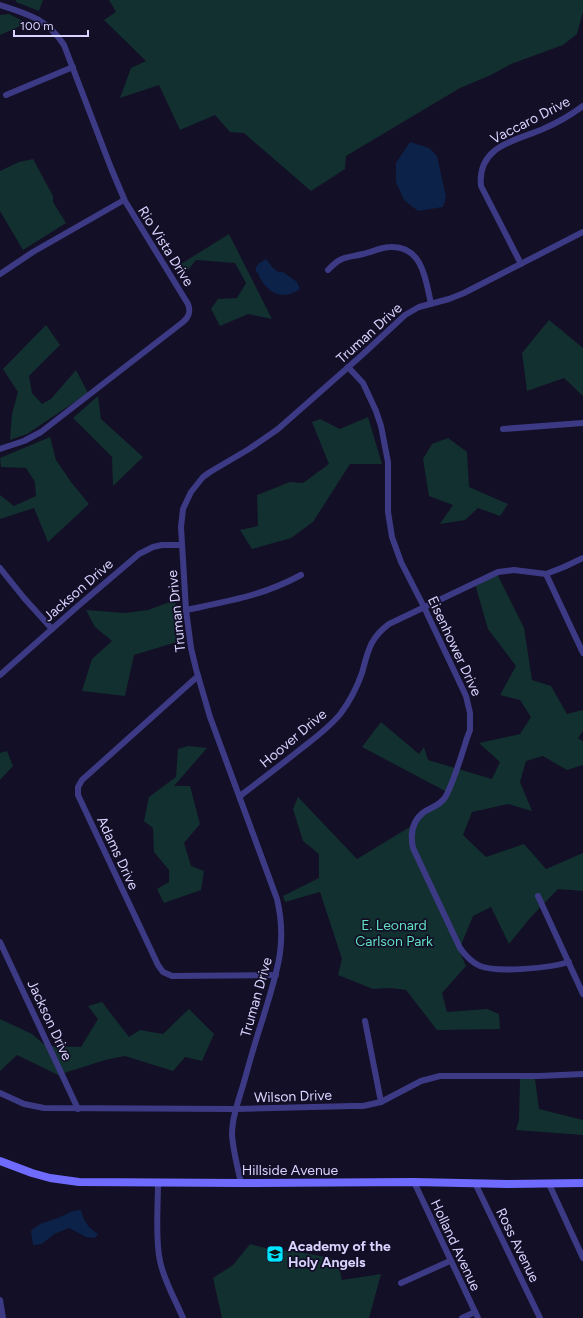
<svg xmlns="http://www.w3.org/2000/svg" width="583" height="1318" viewBox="0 0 583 1318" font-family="Figtree,sans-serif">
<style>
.green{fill:#12302f}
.water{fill:#0c2248}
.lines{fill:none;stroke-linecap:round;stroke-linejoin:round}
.minor{stroke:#3d3a85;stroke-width:6}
.secondary{stroke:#6f6bff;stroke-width:8}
.labels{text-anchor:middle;stroke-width:3.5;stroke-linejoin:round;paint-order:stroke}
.street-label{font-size:14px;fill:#d9d4ff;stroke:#130f26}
.park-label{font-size:14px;fill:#5fe0c0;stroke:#130f26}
.poi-label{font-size:14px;font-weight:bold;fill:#d9d4ff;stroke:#130f26;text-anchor:start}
</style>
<rect width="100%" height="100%" fill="#130f26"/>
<g class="green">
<polygon points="16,0 43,0 39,11 16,2"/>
<polygon points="109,0 583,0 583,12 577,34 563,45 511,64 491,75 460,88 346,156 345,169 311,191 244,133 230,132 215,115 180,130 159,85 120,98 131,68 146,61 104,20 116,12"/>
<polygon points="9,14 27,23 0,35 0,15"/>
<polygon points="33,159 53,196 53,202 66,223 23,250 0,211 0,171 19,162"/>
<polygon points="229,234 272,319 248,314 220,326 211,309 218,299 237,298 246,283 235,263 196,260 188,270 173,269"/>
<polygon points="549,320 583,348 583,396 564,378 527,391 522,353"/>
<polygon points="46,325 60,345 29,376 32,393 42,404 51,399 76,370 88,393 27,434 10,440 12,414 18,392 3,369"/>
<polygon points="98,396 101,419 143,457 113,486 112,457 73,418"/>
<polygon points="368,417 382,464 350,464 313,522 291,538 252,549 240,530 258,526 257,495 290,482 303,483 329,464 312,422 320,419 340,429"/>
<polygon points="50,437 56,460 71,482 89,504 48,542 34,508 0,519 0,495 14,506 36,496 35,482 26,468 1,467 0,458"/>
<polygon points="448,438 467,452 469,487 508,504 500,516 478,508 465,520 440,524 453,505 429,496 423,459 432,444"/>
<polygon points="497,574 524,628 532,680 551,686 567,714 583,710 583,731 578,738 583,741 583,765 567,770 543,756 526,761 520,782 532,811 508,804 472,812 463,835 486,857 524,844 546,869 583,853 583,891 558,889 530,918 509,944 491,907 473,916 459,950 466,966 442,993 447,1012 487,1009 499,1014 500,1029 437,1030 406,990 391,988 373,989 338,975 342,959 320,892 285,902 283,896 319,878 319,854 303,841 293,809 298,797 357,859 413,825 447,792 362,747 381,722 419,754 424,747 428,760 492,779 500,762 479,743 520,734 531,717 520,700 500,695 516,666 488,629 475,584"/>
<polygon points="175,600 180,641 134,655 125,696 82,691 92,659 112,641 95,627 86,610 125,613 148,610"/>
<polygon points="188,746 207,748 174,786 190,786 200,824 184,843 191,866 204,871 201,890 164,903 157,889 169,882 169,870 154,852 153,828 144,821 149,797 176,777 178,749"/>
<polygon points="7,751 13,766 0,780 0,753"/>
<polygon points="102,1002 129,1037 140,1030 163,1034 189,1009 214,1034 202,1061 185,1057 173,1071 125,1056 105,1060 58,1075 17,1055 0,1071 0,1019 32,1034 46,1046 81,1047 98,1019 88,1006"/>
<polygon points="520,1079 535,1079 539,1109 583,1120 583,1135 516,1130 519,1120"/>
<polygon points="250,1244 280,1252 287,1250 337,1259 342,1280 381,1274 369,1318 222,1318 213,1278 233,1265"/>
</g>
<g class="water">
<polygon points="410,142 429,148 437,156 446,197 443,207 418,211 404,200 396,182 396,163"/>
<path d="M266,259L273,268L278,272H283L297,282L300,289C282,302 265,292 258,273L256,272C254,265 260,263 266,259Z"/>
<path d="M81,1210C83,1221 89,1228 98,1234L95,1238L86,1237L69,1228L54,1234L42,1244L33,1245L31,1231C43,1220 47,1223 60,1217C70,1213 69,1211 81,1210Z"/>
</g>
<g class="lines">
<g class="minor">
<path d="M0,5C28,14 47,19 64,45L111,168L125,201L188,304C191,312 189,317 183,322L41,432L24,441L0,449"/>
<polyline points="6,95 73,67"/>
<path d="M521,264L481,186C477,146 515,141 543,129C557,123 571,115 583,106"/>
<path d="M328,270C341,256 346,258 363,254C372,252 381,247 391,247C423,246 426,281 431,304"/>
<polyline points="0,274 33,252 124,200"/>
<path d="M348,367L363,383L376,411L381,426L388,462V512L392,537L401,562L424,607L466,696L470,713V730L467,738C461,757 455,778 446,796C441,805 432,807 424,812C412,821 410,834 413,848L460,948C465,955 471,962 480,966C498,973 550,968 569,962"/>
<polyline points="503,429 583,423"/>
<polyline points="0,568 24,598 52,629"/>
<polyline points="546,574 583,653"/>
<path d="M186,610C229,601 262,596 301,575"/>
<polyline points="0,675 78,606 139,554 153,547 162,545 182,545"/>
<polyline points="198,676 82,780 78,787 78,795 158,965 163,972 172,976 276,975"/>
<path d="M240,796C261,780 282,764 302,748C316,737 330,727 341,713C350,701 357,687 362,673C368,651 370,638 389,624L498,572L514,570L546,574L564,567L583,558"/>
<polyline points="538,896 583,994"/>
<polyline points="0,942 78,1109"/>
<polyline points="365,1021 381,1102"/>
<polyline points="0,1093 24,1104 44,1108 236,1109 352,1106 363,1106 381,1102 421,1081 440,1076 539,1076 583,1074"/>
<polyline points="414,1182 478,1318"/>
<path d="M163,1183L158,1184C158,1207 155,1239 160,1261C164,1281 175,1299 183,1318"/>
<path d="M241,1183C238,1169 233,1150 232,1135C232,1117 239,1099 244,1082C250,1060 256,1039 263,1018C276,974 288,945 277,899L210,717L196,669L191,648L186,610L181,527L183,509L191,492L203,477L210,472L249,449L278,429L362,355L405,315L419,307L449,299L464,293L583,232"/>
<polyline points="475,1183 540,1318"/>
<polyline points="549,1184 583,1258"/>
<polyline points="401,1283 450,1261"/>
<polyline points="0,1300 3,1318"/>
<polyline points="462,1318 475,1312"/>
</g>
<polyline class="secondary" points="0,1161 32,1173 50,1178 79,1182 241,1183 414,1182 508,1184 583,1183"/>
</g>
<defs>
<g id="school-square" transform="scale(0.9)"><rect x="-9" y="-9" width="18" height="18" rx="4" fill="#00e5ff" stroke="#130f26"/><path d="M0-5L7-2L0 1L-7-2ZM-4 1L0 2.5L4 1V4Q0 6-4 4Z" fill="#111"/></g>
</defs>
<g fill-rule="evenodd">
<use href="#school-square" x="275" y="1254"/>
</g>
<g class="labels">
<g class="street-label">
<text transform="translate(530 120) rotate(-27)" y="5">Vaccaro Drive</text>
<text transform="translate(166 246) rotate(58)" y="5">Rio Vista Drive</text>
<text transform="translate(369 333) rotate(-42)" y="5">Truman Drive</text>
<text transform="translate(78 590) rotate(-41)" y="5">Jackson Drive</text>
<text transform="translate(176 611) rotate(-96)" y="5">Truman Drive</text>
<text transform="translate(455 646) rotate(65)" y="5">Eisenhower Drive</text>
<text transform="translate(293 738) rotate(-40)" y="5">Hoover Drive</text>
<text transform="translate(118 853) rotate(65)" y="5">Adams Drive</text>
<text transform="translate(256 997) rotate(-74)" y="5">Truman Drive</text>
<text transform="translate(50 1020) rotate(65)" y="5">Jackson Drive</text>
<text transform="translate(293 1096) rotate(-2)" y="5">Wilson Drive</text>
<text x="290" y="1175">Hillside Avenue</text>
<text transform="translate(456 1245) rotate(65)" y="5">Holland Avenue</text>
<text transform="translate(518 1245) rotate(64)" y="5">Ross Avenue</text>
</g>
<g class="park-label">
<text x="394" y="930">E. Leonard<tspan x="394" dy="16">Carlson Park</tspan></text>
</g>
<g class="poi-label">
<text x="288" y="1251">Academy of the<tspan x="288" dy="16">Holy Angels</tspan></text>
</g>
</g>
<path d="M14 30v6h74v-6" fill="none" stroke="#d9d4ff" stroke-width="2"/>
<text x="20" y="30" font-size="12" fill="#d9d4ff" stroke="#130f26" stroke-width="3" paint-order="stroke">100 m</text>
</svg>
